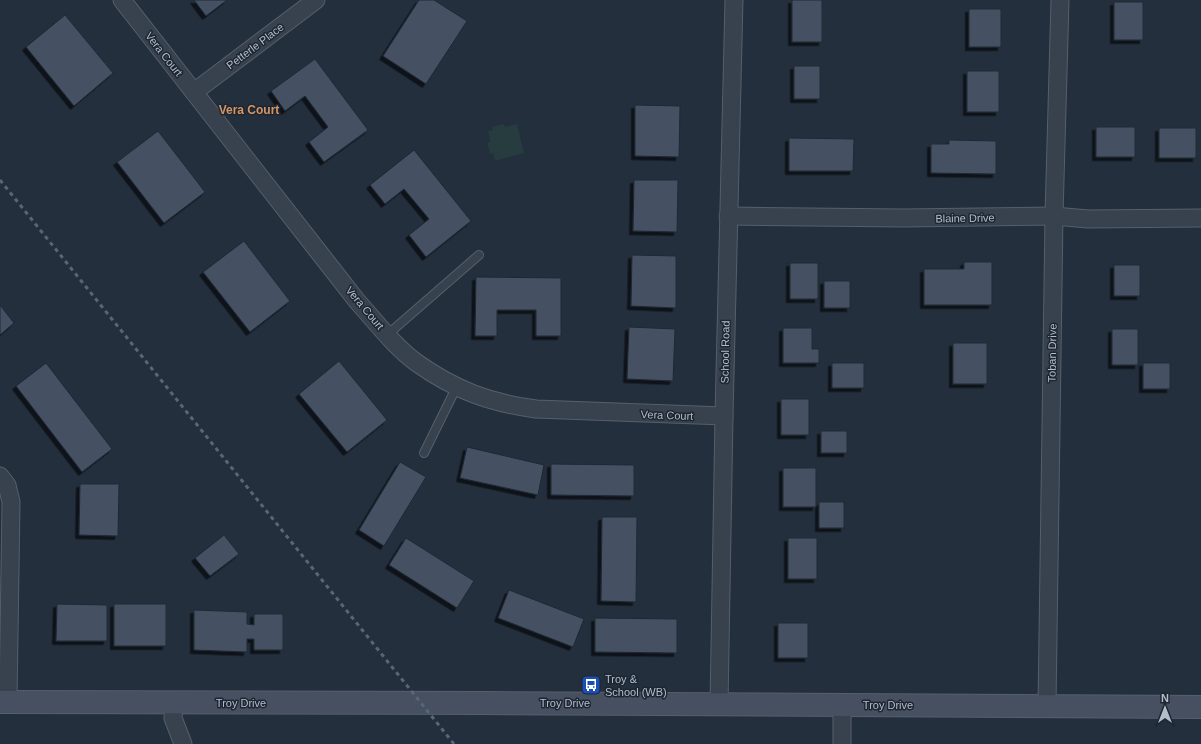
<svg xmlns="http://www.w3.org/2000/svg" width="1201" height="744" viewBox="0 0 1201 744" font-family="Helvetica,sans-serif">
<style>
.green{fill:#263c3f}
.building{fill:#455162;stroke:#1f2835;filter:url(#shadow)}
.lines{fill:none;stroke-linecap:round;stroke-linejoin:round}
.lane-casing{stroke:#565f6c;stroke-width:10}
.street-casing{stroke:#565f6c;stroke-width:19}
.secondary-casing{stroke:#565f6c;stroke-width:24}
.lane{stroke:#38414e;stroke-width:8}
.street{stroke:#38414e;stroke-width:17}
.secondary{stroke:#465061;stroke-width:22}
.rail{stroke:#5a6575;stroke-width:3;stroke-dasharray:4 4;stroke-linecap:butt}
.labels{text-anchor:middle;stroke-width:3;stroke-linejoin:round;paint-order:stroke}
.street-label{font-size:11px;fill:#b4bcc9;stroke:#1d2633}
.poi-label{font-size:11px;fill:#b4bcc9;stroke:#1d2633;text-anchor:start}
.neighbourhood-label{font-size:12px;font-weight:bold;fill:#d59563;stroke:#1d2633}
</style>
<defs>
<filter id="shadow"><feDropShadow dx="-3.5" dy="3.5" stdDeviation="0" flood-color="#0009"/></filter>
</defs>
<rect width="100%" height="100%" fill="#242f3e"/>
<polygon class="green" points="504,124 505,127 517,124 524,153 495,161 493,153 490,154 487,143 490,142 488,131 493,130 492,127"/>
<g class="building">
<polygon points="194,0 227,0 206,16"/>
<polygon points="419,0 434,0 467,21 426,84 383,56"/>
<rect x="792" y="0" width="30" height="42"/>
<rect x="1114" y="2" width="29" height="38"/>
<rect x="969" y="9" width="32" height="38"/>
<polygon points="65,15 113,73 74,106 26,47"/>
<polygon points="315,59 368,130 324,162 309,142 328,127 305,96 285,111 271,91"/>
<rect x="794" y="66" width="26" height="33"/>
<rect x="967" y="71" width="32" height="41"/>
<polygon points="635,105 680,106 679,157 635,156"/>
<rect x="1096" y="127" width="39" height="30"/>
<rect x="1159" y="128" width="37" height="30"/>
<polygon points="158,131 205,192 164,223 117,162"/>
<polygon points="789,138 854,139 853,171 789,171"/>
<polygon points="949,140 996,141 996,174 931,173 931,144 949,144"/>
<polygon points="414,150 471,221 426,257 409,235 429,219 404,189 385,204 370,185"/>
<polygon points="634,180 678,180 677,232 633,231"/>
<polygon points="244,241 290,301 250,332 203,272"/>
<polygon points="632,255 676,256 676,308 631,306"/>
<polygon points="964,262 992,262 992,305 924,305 924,269 964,269"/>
<rect x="790" y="263" width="28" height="36"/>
<rect x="1114" y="265" width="26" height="31"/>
<polygon points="476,277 561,278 561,336 536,336 536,310 497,310 497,336 475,336"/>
<rect x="824" y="281" width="26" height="27"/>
<polygon points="0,305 14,323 0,335"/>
<polygon points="629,327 675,329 673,381 627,379"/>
<polygon points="783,328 812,328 812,349 819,349 819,363 783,363"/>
<rect x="1112" y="329" width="26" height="36"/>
<rect x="953" y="343" width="34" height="41"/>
<polygon points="339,361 387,420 347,452 299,394"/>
<polygon points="46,363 112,449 82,472 16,386"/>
<rect x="832" y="363" width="32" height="25"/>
<rect x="1143" y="363" width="27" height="26"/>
<rect x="781" y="399" width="28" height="36"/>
<rect x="821" y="431" width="26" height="22"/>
<polygon points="467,447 544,465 538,495 460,478"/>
<polygon points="400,462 426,477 384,546 359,530"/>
<polygon points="551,464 634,465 634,496 551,495"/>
<rect x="783" y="468" width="33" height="39"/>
<polygon points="80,484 119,484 118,536 79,535"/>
<rect x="819" y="502" width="25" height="26"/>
<polygon points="602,517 637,517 636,602 601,601"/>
<polygon points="224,535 239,554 210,576 195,558"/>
<polygon points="406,538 474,581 457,608 389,565"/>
<rect x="788" y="538" width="29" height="41"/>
<polygon points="509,590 584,619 573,647 498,618"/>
<polygon points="57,604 107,605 107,641 56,641"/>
<rect x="114" y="604" width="52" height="42"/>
<polygon points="194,610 247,612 247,624 254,625 254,614 283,614 283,650 254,650 254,639 247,639 247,652 194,650"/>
<polygon points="595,618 677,619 677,653 595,652"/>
<rect x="778" y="623" width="30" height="35"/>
</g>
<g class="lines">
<g class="lane-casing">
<g id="lane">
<polyline points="387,335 479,255"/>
<polyline points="424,453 457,386"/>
</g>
</g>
<g class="street-casing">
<g id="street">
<path d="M122,0L357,301C376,322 394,346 417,363C455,390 490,403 536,409L724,416"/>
<polyline points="194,92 316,0"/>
<polyline points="728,216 904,218 1054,216 1088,219 1201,218"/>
<polyline points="0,476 7,485 11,502 8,702"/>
<polyline points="174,703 173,718 183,744"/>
<polyline points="719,705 724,416 734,0"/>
<polyline points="842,705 842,744"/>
<polyline points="1047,706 1054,216 1060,0"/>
</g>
</g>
<g class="secondary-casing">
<polyline id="secondary" points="0,702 485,703 1201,707"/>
</g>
<use href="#lane" class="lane"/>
<use href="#street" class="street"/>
<use href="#secondary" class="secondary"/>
<polyline class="rail" points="0,180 454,744"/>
</g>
<defs>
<g id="bus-square" transform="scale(1)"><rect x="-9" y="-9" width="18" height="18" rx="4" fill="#1a4fb4" stroke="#1d2633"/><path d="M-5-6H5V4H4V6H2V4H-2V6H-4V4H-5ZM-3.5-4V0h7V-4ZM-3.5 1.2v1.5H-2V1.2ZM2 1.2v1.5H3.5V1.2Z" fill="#fff"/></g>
</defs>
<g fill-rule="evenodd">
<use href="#bus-square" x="591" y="685"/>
</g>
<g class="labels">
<g class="street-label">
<text transform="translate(255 46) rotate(-37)" y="4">Petterle Place</text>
<text transform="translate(164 54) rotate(52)" y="4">Vera Court</text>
<text transform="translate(965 218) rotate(-1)" y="4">Blaine Drive</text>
<text transform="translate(365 308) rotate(50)" y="4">Vera Court</text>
<text transform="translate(725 352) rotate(-89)" y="4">School Road</text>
<text transform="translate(1052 353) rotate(-89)" y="4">Toban Drive</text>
<text transform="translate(667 415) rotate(2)" y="4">Vera Court</text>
<text x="241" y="707">Troy Drive</text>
<text x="565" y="707">Troy Drive</text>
<text x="888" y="709">Troy Drive</text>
</g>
<g class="poi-label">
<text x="605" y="683">Troy &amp;<tspan x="605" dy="13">School (WB)</tspan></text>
</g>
<g class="neighbourhood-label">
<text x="249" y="114">Vera Court</text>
</g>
</g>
<g transform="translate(1165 708)" stroke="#1d2633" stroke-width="3" paint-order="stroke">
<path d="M0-3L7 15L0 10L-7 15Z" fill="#b4bcc9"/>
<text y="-6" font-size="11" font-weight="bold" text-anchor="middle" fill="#b4bcc9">N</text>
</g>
</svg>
